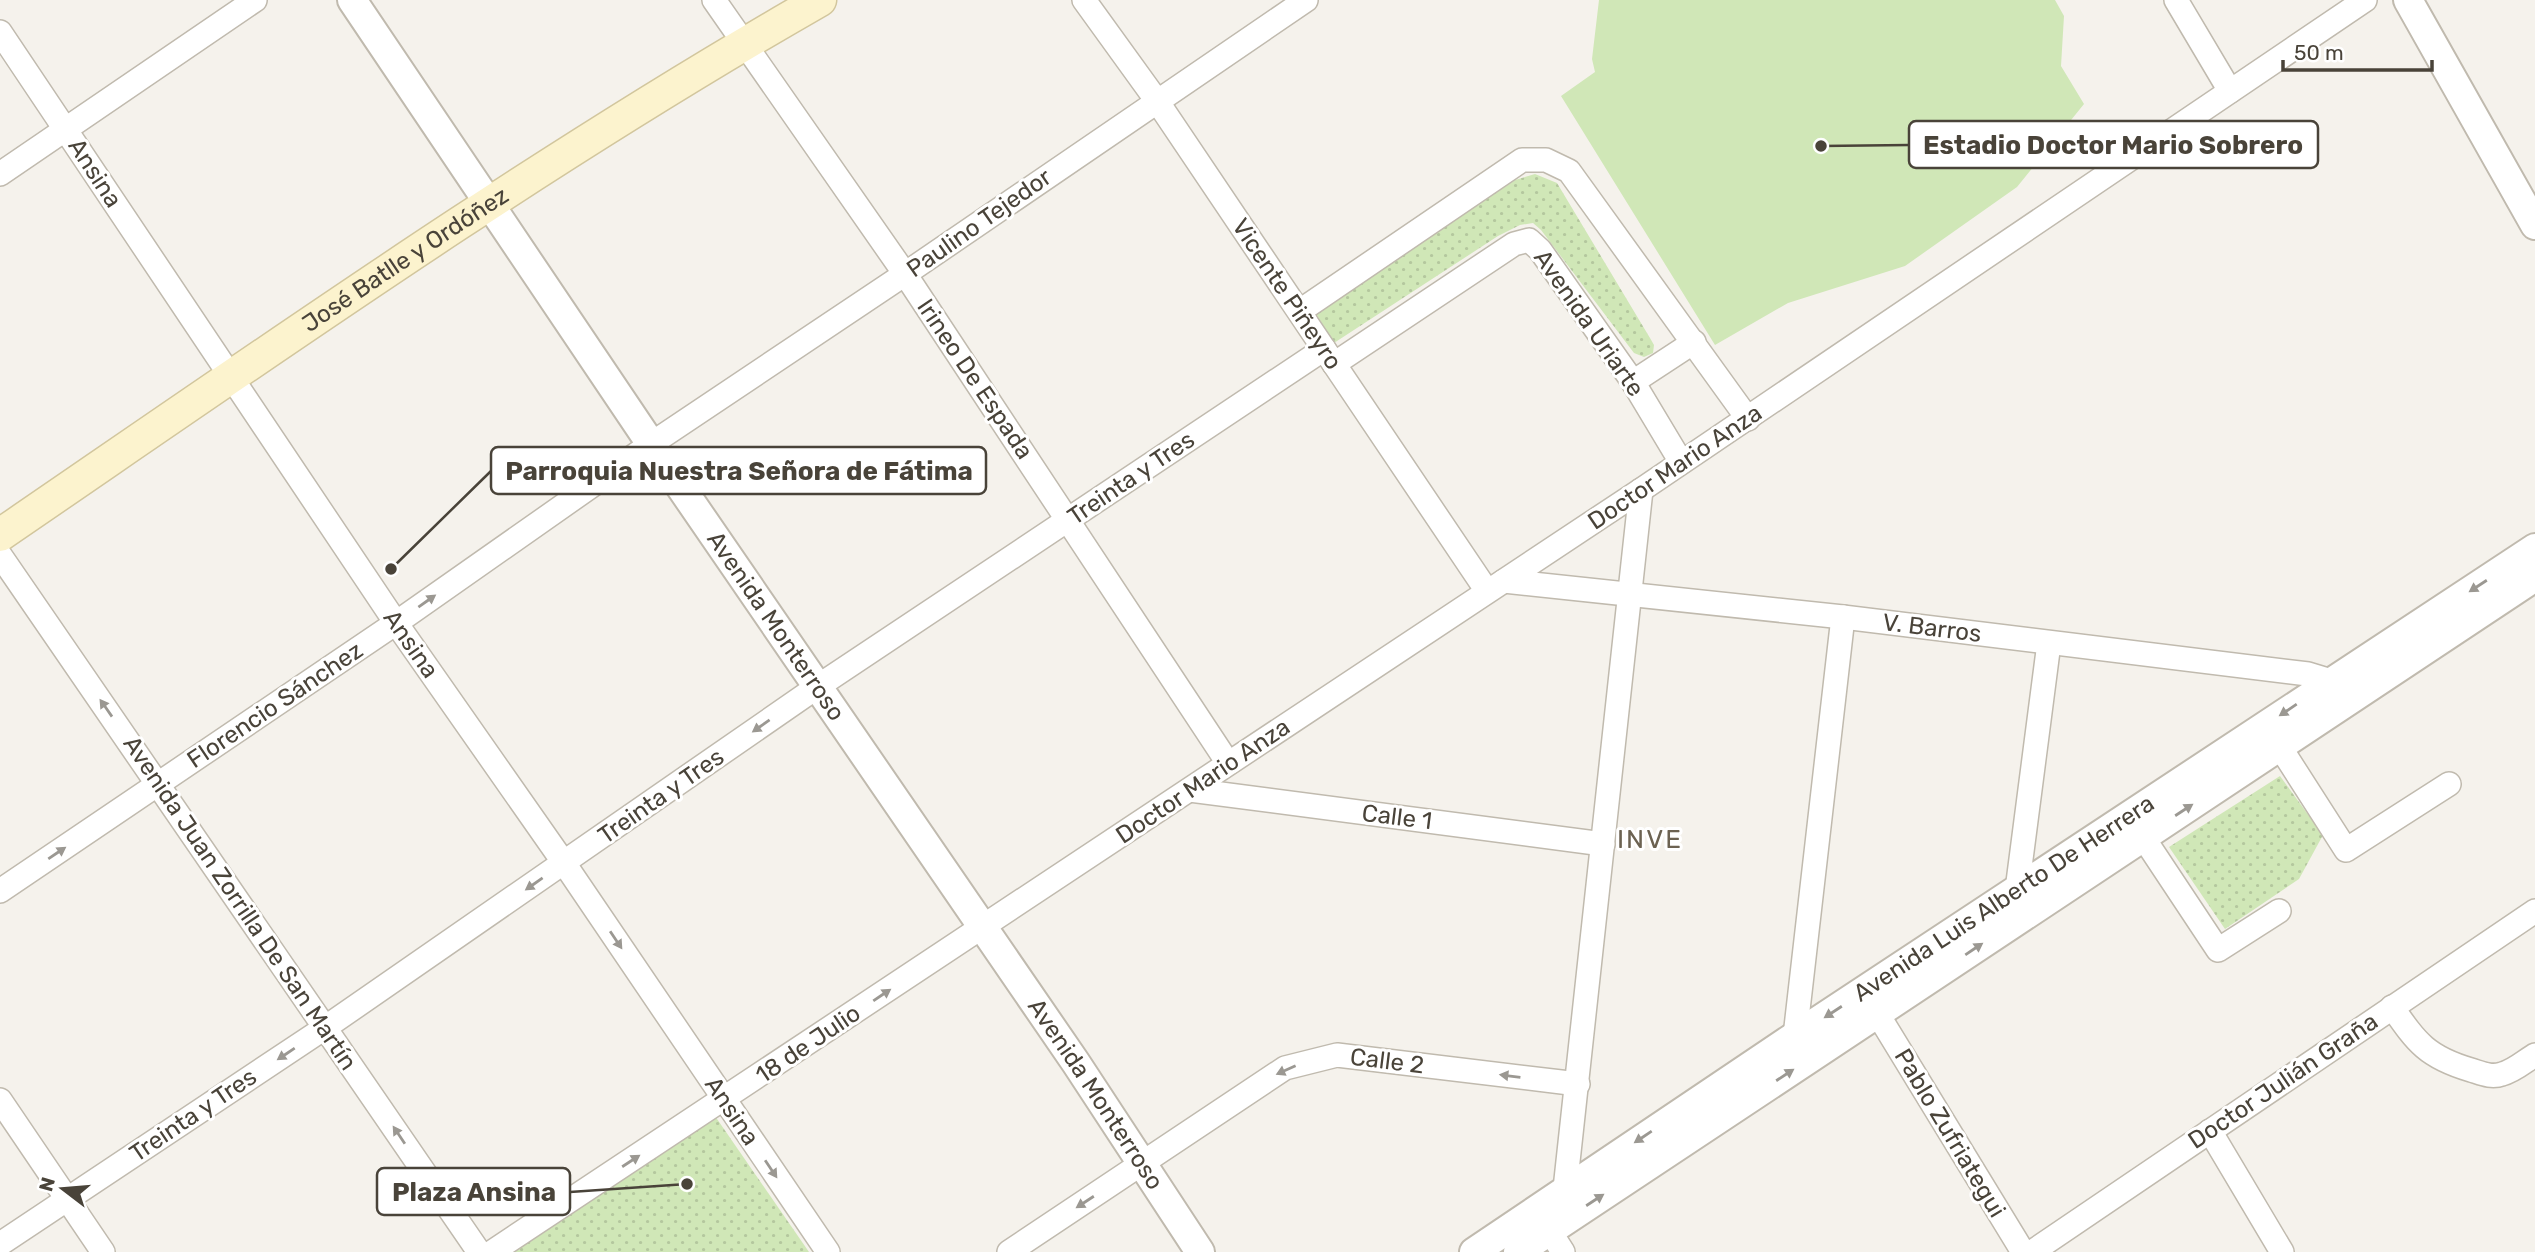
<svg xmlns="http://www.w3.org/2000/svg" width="2535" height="1252" viewBox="0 0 2535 1252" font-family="Rubik,sans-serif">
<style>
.park{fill:url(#park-dots)}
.pitch{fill:#d0e7b7}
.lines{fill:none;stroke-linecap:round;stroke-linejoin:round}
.minor-casing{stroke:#c0baae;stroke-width:26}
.tertiary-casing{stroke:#c0baae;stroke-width:32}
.secondary-casing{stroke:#d2c69d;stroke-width:35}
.minor{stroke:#fff;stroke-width:23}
.tertiary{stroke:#fff;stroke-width:28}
.secondary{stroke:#fcf3ce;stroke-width:32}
.oneway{fill:#9b9892}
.labels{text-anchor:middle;stroke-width:6;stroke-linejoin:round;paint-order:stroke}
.street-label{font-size:24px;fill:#494339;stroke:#fff}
.neighbourhood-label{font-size:26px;letter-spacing:2px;fill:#6c6251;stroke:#fff}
.leader{fill:none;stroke:#494339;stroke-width:2.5}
.callout-dot{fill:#494339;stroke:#fff;stroke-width:2.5}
.callout{fill:#fff;stroke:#494339;stroke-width:2.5}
.callout-label{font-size:26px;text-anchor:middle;font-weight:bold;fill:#494339}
</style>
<defs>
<pattern id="park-dots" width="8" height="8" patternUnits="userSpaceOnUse" patternTransform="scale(1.75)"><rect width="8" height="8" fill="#d0e7b7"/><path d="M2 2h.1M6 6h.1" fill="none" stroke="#b4c79e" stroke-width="1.8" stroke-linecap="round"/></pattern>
</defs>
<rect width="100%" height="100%" fill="#f5f2ec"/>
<g class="park">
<polygon points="1535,174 1557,183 1650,338 1654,345 1653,353 1644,357 1634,353 1541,230 1533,223 1520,225 1498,236 1334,343 1316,314 1515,180"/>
<polygon points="2280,776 2323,835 2299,879 2225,929 2169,847"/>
<polygon points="715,1116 809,1252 510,1252"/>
</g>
<polygon class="pitch" points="1599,0 2055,0 2064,16 2061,66 2084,104 2017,187 1905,266 1788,303 1715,345 1561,96 1595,72 1592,59"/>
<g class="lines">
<g class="minor-casing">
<g id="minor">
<polyline points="714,0 905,274 1228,763"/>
<polyline points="1084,0 1157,101 1487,591"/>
<polyline points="2176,0 2230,91"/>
<polyline points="0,32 396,623 564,863 828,1252"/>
<polyline points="0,174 255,0"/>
<polyline points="1300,311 1522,160 1546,160 1569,171 1748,419"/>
<polyline points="1334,364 1514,244 1529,240 1540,250 1633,382 1681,462"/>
<polyline points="1633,382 1694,342"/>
<polyline points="0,555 479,1252"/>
<polyline points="1504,581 1843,617 2308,674 2331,681 2339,693"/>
<polyline points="2280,747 2346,850 2449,784"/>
<polyline points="1190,790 1603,844"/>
<polyline points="2143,837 2218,950 2279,911"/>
<polyline points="0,891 396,623 651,444 905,274 1306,0"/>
<polyline points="2022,900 2017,890 2049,643"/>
<path d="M2392,1007C2417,1043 2427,1057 2471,1070C2481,1073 2491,1078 2502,1074C2514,1071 2525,1061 2535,1055"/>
<polyline points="1877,1013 2023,1252"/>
<polyline points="1795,1036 1843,617"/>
<polyline points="0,1100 103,1252"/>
<polyline points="2210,1131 2282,1252"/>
<polyline points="0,1244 326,1027 817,687 1324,349"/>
<polyline points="492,1252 1641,490 2365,0"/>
<polyline points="1009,1252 1285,1068 1337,1055 1578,1084"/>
<polyline points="1563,1252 1549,1230 1565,1189 1641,490"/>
<polyline points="2032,1252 2535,911"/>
</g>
</g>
<g class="tertiary-casing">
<g id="tertiary">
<path id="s1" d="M352,0L651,444L1076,1063L1200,1252"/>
<polyline points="2408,0 2535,225"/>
<path id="s2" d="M1474,1252L1795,1036L2535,548"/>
<polyline points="1518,1252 2535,577"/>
</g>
</g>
<g class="secondary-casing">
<g id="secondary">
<path id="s3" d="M0,535C269,351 537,162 820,0"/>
</g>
</g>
<use href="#minor" class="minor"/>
<use href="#tertiary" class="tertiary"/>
<use href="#secondary" class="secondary"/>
</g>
<defs><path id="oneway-solid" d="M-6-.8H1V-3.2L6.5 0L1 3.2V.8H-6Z" transform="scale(1.75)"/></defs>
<g class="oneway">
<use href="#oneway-solid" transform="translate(2478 586) rotate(147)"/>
<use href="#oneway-solid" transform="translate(427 601) rotate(-35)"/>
<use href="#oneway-solid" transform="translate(106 708) rotate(-125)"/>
<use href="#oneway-solid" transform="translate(2288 710) rotate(146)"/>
<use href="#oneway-solid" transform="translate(761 726) rotate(145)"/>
<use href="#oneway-solid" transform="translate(2184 810) rotate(-33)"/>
<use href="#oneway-solid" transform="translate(57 853) rotate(-34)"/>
<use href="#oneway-solid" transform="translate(534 884) rotate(145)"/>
<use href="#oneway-solid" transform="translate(616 940) rotate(56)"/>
<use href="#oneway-solid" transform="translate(1974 949) rotate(-34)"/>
<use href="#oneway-solid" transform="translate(882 995) rotate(-34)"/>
<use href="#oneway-solid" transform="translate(1833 1012) rotate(147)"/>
<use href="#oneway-solid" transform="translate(286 1054) rotate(146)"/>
<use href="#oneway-solid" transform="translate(1286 1070) rotate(156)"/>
<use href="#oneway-solid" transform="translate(1785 1075) rotate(-33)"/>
<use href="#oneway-solid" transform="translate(1510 1076) rotate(-173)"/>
<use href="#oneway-solid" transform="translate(399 1135) rotate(-124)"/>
<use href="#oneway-solid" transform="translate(1643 1137) rotate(146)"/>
<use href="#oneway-solid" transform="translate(631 1161) rotate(-33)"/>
<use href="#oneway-solid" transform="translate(771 1169) rotate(56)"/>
<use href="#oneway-solid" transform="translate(1595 1200) rotate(-33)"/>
<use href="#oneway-solid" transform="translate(1085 1202) rotate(147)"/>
</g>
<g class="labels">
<g class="street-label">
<text transform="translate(95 173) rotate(57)" y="8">Ansina</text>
<text transform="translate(979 223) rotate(-35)" y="8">Paulino Tejedor</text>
<text dy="8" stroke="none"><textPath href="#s3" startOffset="490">José Batlle y Ordóñez</textPath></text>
<text transform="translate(1287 294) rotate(56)" y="8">Vicente Piñeyro</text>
<text transform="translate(1589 323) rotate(55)" y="8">Avenida Uriarte</text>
<text transform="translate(975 379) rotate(56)" y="8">Irineo De Espada</text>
<text transform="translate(1675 467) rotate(-34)" y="8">Doctor Mario Anza</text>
<text transform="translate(1131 478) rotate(-34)" y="8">Treinta y Tres</text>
<text dy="8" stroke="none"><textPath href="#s1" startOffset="756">Avenida Monterroso</textPath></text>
<text transform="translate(1932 628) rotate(7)" y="8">V. Barros</text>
<text transform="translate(411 644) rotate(55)" y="8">Ansina</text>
<text transform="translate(275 705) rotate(-34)" y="8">Florencio Sánchez</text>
<text transform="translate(1203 781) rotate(-34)" y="8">Doctor Mario Anza</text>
<text transform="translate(661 796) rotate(-35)" y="8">Treinta y Tres</text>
<text transform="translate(1397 817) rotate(7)" y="8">Calle 1</text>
<text dy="8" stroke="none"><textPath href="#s2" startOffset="637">Avenida Luis Alberto De Herrera</textPath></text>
<text transform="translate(240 903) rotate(56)" y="8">Avenida Juan Zorrilla De San Martín</text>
<text transform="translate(808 1044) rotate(-34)" y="8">18 de Julio</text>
<text transform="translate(1387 1061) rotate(7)" y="8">Calle 2</text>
<text transform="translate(2283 1081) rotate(-34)" y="8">Doctor Julián Graña</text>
<text dy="8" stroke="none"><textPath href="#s1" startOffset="1323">Avenida Monterroso</textPath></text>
<text transform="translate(732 1111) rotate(56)" y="8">Ansina</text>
<text transform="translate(193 1115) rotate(-34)" y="8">Treinta y Tres</text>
<text transform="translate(1950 1133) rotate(59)" y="8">Pablo Zufriategui</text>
</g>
<g class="neighbourhood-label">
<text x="1650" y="848">INVE</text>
</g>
</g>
<path class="leader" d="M1821 146L1909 145M391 569L491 471M687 1184L570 1192"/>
<g class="callout-dot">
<circle cx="1821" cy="146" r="7"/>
<circle cx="391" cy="569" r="7"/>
<circle cx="687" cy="1184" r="7"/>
</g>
<g class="callout">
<rect x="1909" y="121" width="409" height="47" rx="7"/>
<rect x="491" y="447" width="495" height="47" rx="7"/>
<rect x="377" y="1168" width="193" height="47" rx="7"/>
</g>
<g class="callout-label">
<text x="2113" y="154">Estadio Doctor Mario Sobrero</text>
<text x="739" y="480">Parroquia Nuestra Señora de Fátima</text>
<text x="474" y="1201">Plaza Ansina</text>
</g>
<g transform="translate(63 1189) rotate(286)" stroke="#ffffff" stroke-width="5" paint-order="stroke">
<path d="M0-5L12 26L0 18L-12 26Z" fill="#494339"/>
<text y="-10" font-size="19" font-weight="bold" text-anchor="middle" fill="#494339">N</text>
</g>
<path d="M2283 60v10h149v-10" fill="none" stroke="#494339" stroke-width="3.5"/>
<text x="2294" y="60" font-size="21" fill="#494339" stroke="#ffffff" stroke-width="5" paint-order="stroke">50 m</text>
</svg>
